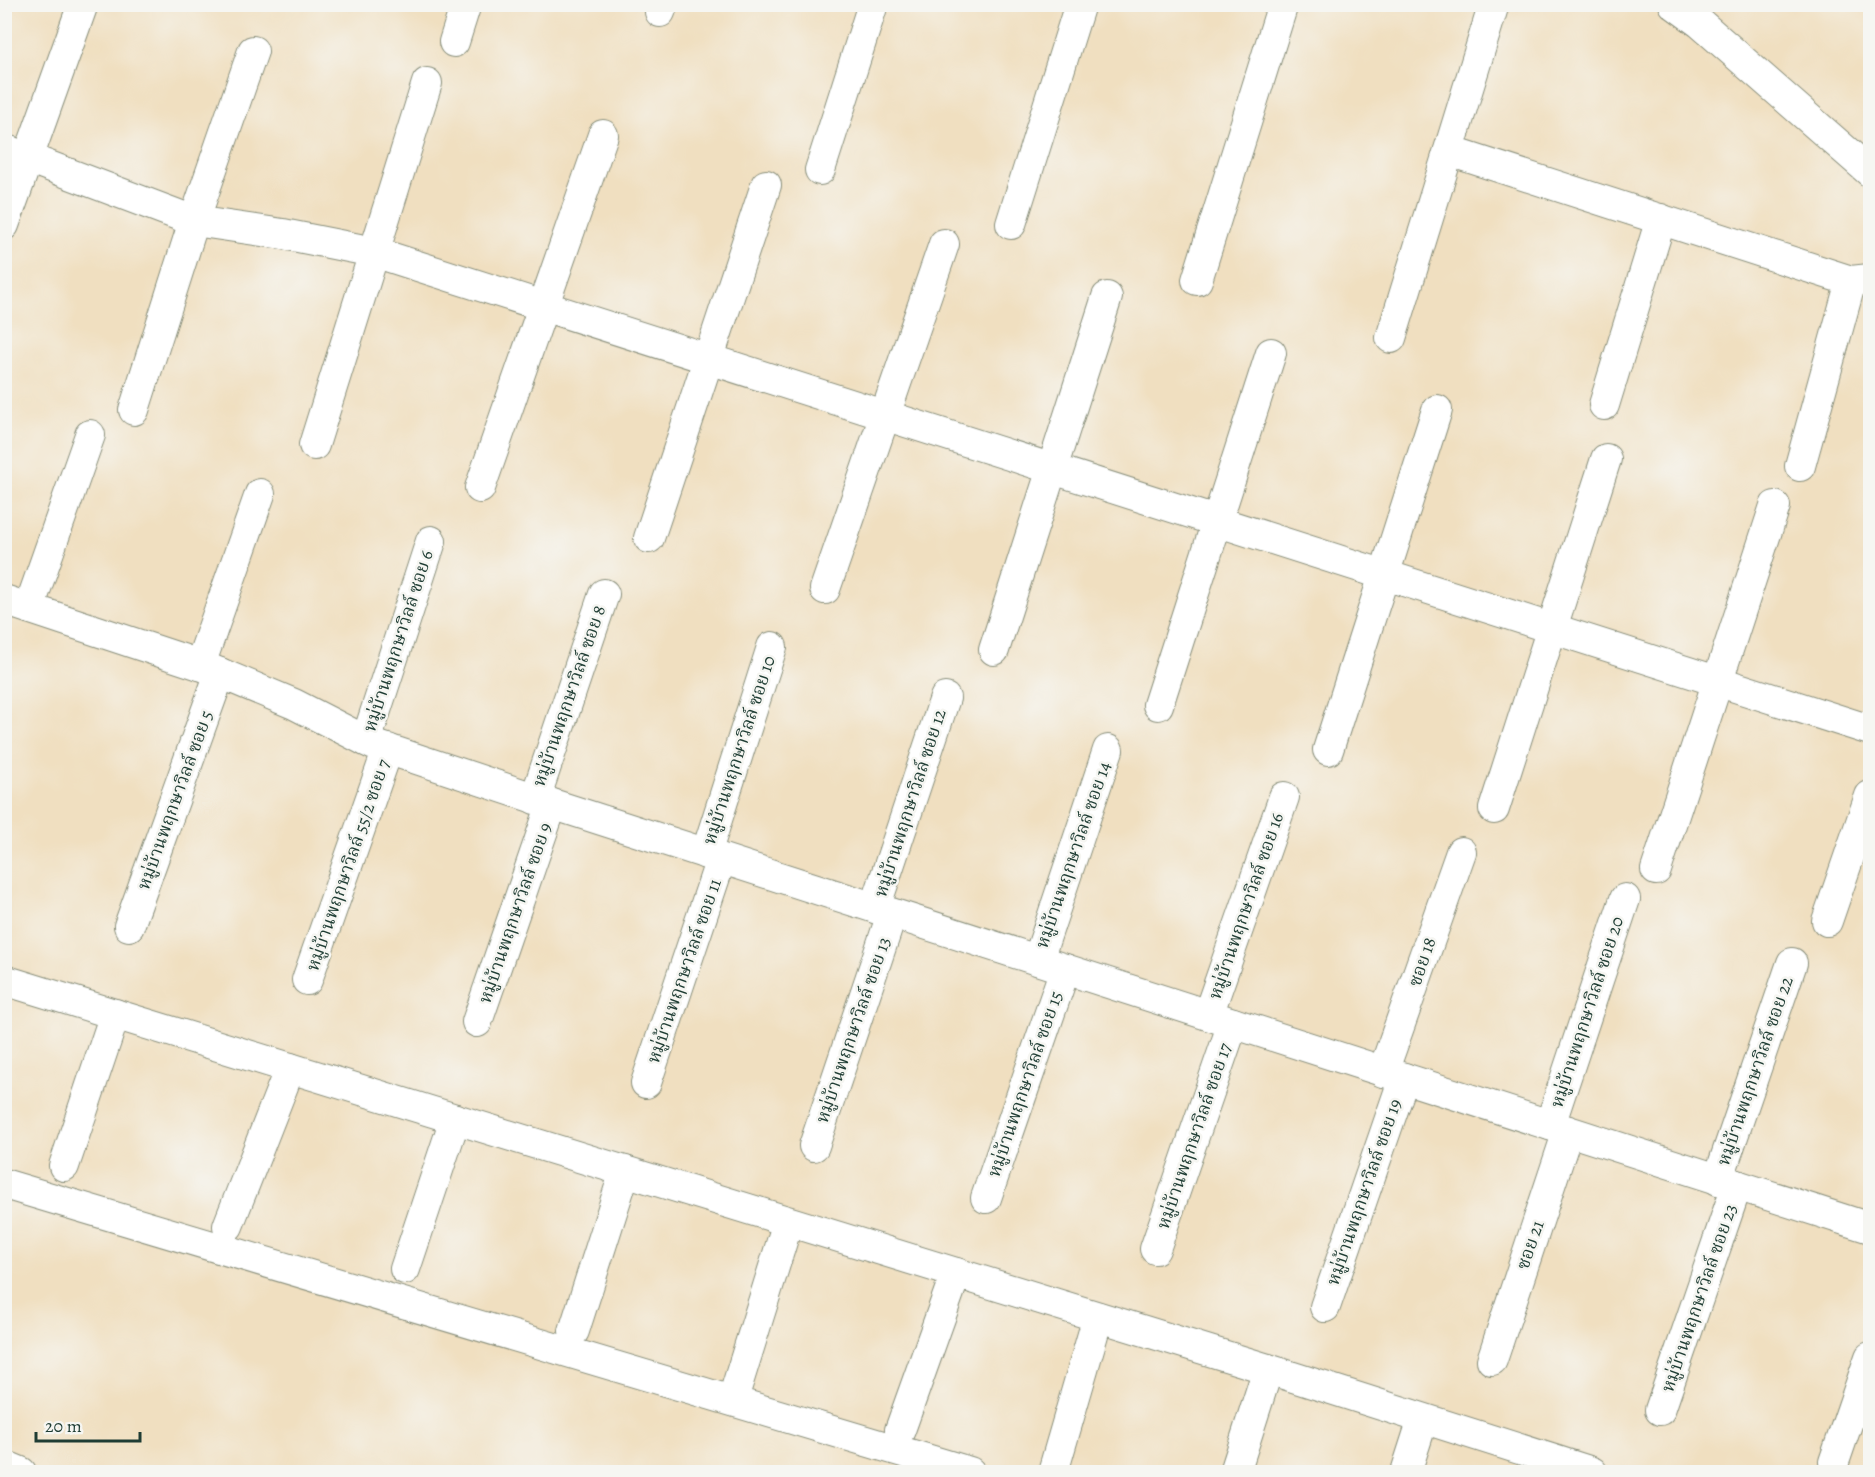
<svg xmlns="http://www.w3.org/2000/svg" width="1875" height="1477" viewBox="0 0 1875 1477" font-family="Alegreya,'Noto Serif Thai',serif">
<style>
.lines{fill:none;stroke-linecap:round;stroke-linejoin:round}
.minor-casing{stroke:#888e7a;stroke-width:32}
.minor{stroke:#fff;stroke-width:30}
.labels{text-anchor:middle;stroke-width:5;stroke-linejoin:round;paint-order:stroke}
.street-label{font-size:18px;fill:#1f3d34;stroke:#f6f6f2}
</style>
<rect width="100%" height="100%" fill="#f6f6f2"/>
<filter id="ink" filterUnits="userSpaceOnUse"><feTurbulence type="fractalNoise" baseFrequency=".0167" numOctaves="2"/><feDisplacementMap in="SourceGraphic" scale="12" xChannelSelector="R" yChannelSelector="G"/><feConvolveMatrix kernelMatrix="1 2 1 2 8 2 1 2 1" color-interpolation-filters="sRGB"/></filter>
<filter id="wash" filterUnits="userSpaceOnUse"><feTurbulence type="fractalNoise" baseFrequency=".008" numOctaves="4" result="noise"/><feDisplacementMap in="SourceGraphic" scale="24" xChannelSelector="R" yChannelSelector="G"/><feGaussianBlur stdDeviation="1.35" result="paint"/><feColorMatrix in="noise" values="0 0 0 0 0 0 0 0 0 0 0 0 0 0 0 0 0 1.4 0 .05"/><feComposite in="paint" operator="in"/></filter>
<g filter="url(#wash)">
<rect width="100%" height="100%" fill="#f0dfc0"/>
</g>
<g filter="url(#ink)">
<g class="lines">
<g class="minor-casing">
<g id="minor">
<polyline points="1674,4 1700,23 1870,172"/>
<polyline points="660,12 663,4"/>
<polyline points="454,42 466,4"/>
<polyline points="4,149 194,221 283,234 374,252 1870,730"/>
<polyline points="1449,151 1851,281 1870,279"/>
<polyline points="820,170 873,4"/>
<polyline points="1011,224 1080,4"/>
<polyline points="4,225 83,4"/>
<polyline points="1197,280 1283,4"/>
<polyline points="1391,338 1494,4"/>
<polyline points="1604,405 1661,219"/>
<polyline points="134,410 194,221 253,51"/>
<polyline points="314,445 427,83"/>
<polyline points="1800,466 1851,281"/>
<polyline points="480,488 603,135"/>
<polyline points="649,538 766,185"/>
<polyline points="825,589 944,244"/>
<polyline points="4,600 203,666 294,704 372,744 552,804 1870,1228"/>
<polyline points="29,608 90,435"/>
<polyline points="994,650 1107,297"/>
<polyline points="200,665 260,494"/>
<polyline points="1158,705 1271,353"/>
<polyline points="366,741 431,541"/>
<polyline points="1328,750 1437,410"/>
<polyline points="535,799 604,594"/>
<polyline points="1494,809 1606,459"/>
<polyline points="706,854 772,647"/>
<polyline points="1656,870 1775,506"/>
<polyline points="875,908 945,698"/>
<polyline points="1827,921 1870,796"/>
<polyline points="129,926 220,673"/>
<polyline points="1038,960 1108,750"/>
<polyline points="4,980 1268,1369 1592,1472"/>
<polyline points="307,980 388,749"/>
<polyline points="1208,1015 1284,797"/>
<polyline points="477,1022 552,804"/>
<polyline points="1383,1072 1461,852"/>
<polyline points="646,1083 721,859"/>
<polyline points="1550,1125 1625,899"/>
<polyline points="814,1146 892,914"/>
<polyline points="64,1166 115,1014"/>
<polyline points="1718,1180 1792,963"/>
<polyline points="4,1184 970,1472"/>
<polyline points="986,1198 1065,969"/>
<polyline points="228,1226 290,1068"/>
<polyline points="1155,1249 1233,1023"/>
<polyline points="405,1269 455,1119"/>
<polyline points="1325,1307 1404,1078"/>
<polyline points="574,1331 625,1171"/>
<polyline points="1492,1360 1568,1131"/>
<polyline points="737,1386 788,1222"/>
<polyline points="1660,1410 1737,1185"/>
<polyline points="900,1430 956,1273"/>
<polyline points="1834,1462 1870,1357"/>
<polyline points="4,1465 21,1472"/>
<polyline points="1053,1472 1098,1317"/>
<polyline points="1235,1472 1268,1369"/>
<polyline points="1406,1472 1423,1419"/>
</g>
</g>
<use href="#minor" class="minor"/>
</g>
</g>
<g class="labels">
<g class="street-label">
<text transform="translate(398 641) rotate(-72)" y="6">หมู่บ้านพฤกษาวิลล์ ซอย 6</text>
<text transform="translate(569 696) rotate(-71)" y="6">หมู่บ้านพฤกษาวิลล์ ซอย 8</text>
<text transform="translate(739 750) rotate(-72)" y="6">หมู่บ้านพฤกษาวิลล์ ซอย 10</text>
<text transform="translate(175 800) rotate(-70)" y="6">หมู่บ้านพฤกษาวิลล์ ซอย 5</text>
<text transform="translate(910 803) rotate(-72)" y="6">หมู่บ้านพฤกษาวิลล์ ซอย 12</text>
<text transform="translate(1073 855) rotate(-71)" y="6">หมู่บ้านพฤกษาวิลล์ ซอย 14</text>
<text transform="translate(348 865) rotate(-71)" y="6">หมู่บ้านพฤกษาวิลล์ 55/2 ซอย 7</text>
<text transform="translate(1246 906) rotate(-71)" y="6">หมู่บ้านพฤกษาวิลล์ ซอย 16</text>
<text transform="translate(515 913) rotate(-71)" y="6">หมู่บ้านพฤกษาวิลล์ ซอย 9</text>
<text transform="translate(1422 962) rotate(-71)" y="6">ซอย 18</text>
<text transform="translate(684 971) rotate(-71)" y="6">หมู่บ้านพฤกษาวิลล์ ซอย 11</text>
<text transform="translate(1587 1012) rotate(-72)" y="6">หมู่บ้านพฤกษาวิลล์ ซอย 20</text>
<text transform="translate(853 1030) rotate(-71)" y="6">หมู่บ้านพฤกษาวิลล์ ซอย 13</text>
<text transform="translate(1755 1071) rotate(-71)" y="6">หมู่บ้านพฤกษาวิลล์ ซอย 22</text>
<text transform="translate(1025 1084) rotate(-71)" y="6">หมู่บ้านพฤกษาวิลล์ ซอย 15</text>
<text transform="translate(1194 1136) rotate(-71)" y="6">หมู่บ้านพฤกษาวิลล์ ซอย 17</text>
<text transform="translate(1364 1192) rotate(-71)" y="6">หมู่บ้านพฤกษาวิลล์ ซอย 19</text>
<text transform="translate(1530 1245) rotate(-71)" y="6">ซอย 21</text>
<text transform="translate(1699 1298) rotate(-71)" y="6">หมู่บ้านพฤกษาวิลล์ ซอย 23</text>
</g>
</g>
<rect width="1875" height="1477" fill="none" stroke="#f6f6f2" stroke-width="24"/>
<path d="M36 1432v9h104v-9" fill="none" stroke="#1f3d34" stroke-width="3"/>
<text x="45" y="1432" font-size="18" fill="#1f3d34" stroke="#f6f6f2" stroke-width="4.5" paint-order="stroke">20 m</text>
</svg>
